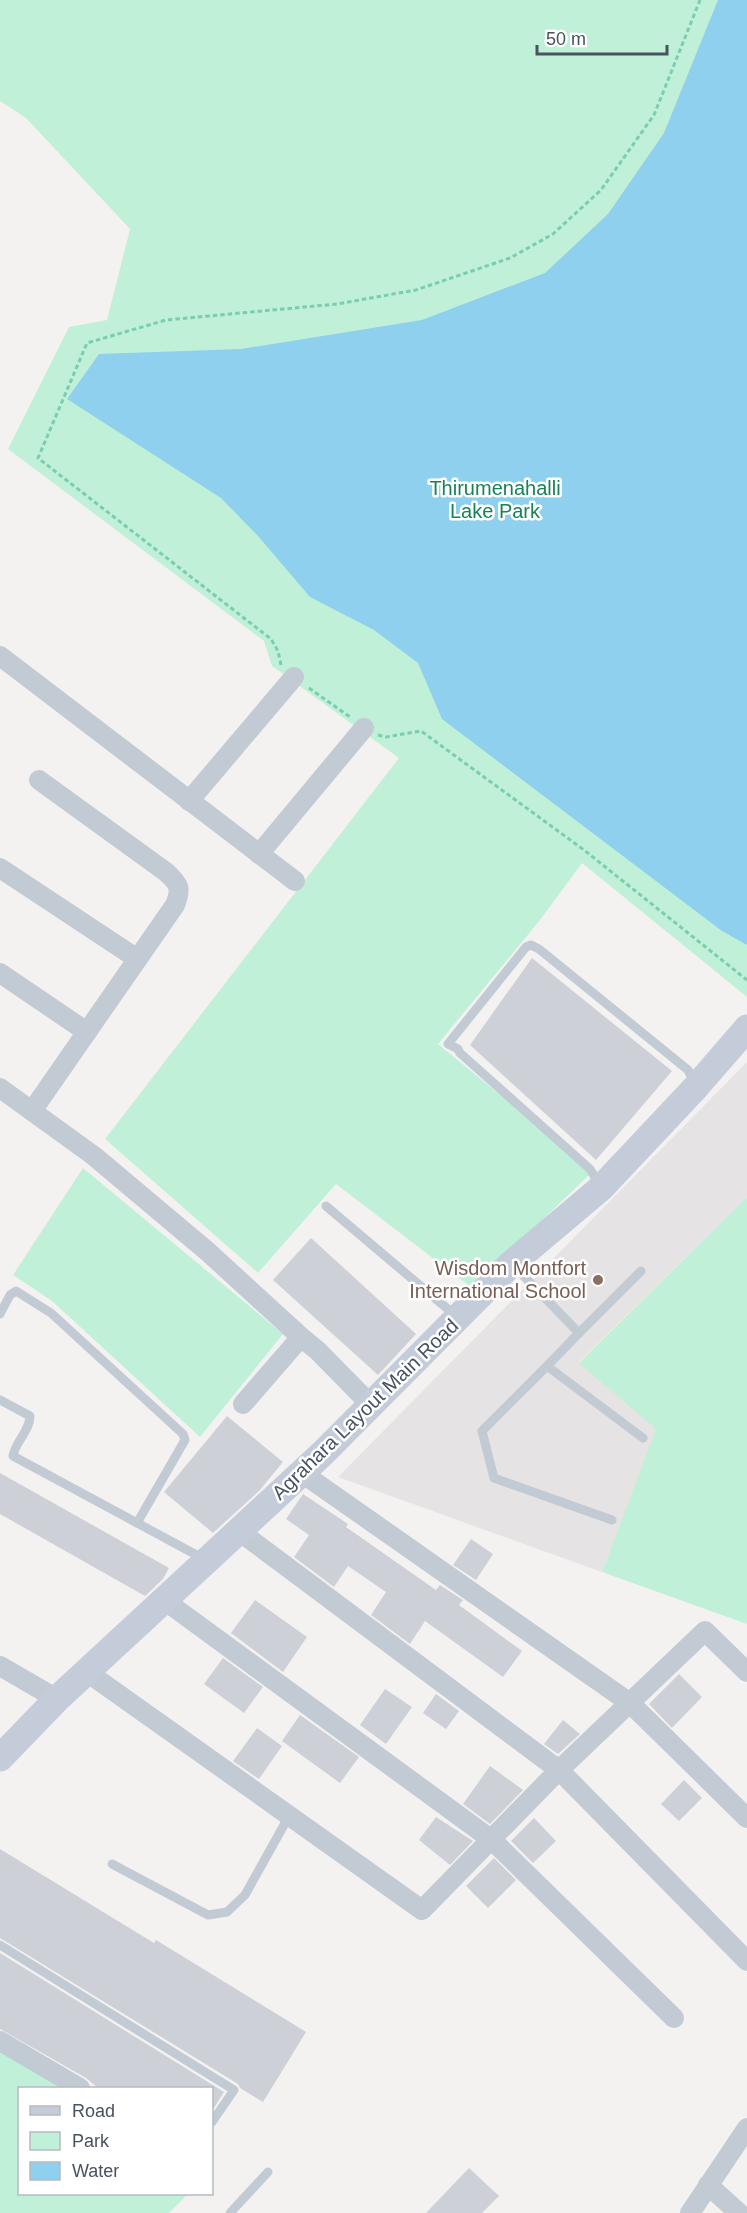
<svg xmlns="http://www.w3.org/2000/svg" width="747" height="2213" viewBox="0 0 747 2213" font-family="Arial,sans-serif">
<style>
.education{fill:#e5e3e3}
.green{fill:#c1f0d8}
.water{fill:#8ed0ed}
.building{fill:#cdd0d7}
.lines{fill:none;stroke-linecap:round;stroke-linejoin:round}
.path{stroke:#79cead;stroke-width:3;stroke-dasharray:4.5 3;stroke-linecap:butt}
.lane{stroke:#c2cad3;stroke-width:9}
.street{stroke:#c2cad3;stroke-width:20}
.secondary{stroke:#c4ccda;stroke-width:27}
.education-dot{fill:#8d6e63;stroke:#fff;stroke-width:2}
.labels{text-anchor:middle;stroke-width:5;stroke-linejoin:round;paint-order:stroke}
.park-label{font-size:20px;fill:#188258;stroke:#fff}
.education-label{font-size:20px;fill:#785e54;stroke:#fff;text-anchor:end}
.street-label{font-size:20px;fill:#49525f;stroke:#fff}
</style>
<rect width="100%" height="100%" fill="#f4f2f1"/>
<polygon class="education" points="747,1062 747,1197 579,1362 657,1428 602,1572 338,1477"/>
<g class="green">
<polygon points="0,0 747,0 747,997 582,863 540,920 438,1044 593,1171 472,1288 336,1184 258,1273 105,1139 399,758 272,666 264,641 8,449 69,327 107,320 130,229 26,118 0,101"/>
<polygon points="83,1168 283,1334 200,1437 52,1301 13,1275"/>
<polygon points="747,1197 747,1624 602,1572 656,1429 579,1363"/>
<polygon points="0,2051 61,2088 20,2088 20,2194 188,2194 169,2213 0,2213"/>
</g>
<polygon class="water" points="718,0 747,0 747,945 722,931 442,719 418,663 374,630 310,597 258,536 221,498 67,399 99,354 241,349 422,320 545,273 608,214 664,133"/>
<g class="building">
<polygon points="532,958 672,1071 596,1160 470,1045"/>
<polygon points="311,1238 416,1334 378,1375 273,1280"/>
<polygon points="227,1416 283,1462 259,1491 213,1533 164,1492"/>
<polygon points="0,1473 169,1568 163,1579 145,1596 0,1514"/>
<polygon points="303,1494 348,1524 346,1527 436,1590 440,1585 463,1600 459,1605 522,1651 503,1677 425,1621 410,1644 371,1615 386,1592 348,1566 334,1587 294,1557 309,1535 286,1519"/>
<polygon points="471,1539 493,1554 476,1580 453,1565"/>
<polygon points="255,1600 307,1637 283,1672 231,1633"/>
<polygon points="223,1658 263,1687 244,1713 204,1684"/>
<polygon points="679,1674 702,1697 672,1728 649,1704"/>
<polygon points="385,1689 412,1707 386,1744 360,1725"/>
<polygon points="436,1694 459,1711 446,1729 423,1713"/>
<polygon points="300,1715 359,1757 340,1783 282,1741"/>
<polygon points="563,1720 580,1734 558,1754 544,1744"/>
<polygon points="257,1728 282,1746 259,1779 233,1761"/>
<polygon points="490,1766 523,1790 490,1824 463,1804"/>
<polygon points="684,1780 702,1798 679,1821 661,1804"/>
<polygon points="436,1817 473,1841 450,1865 419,1840"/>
<polygon points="534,1818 556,1841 533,1863 511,1841"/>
<polygon points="0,1849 154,1943 156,1940 306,2032 263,2102 240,2088 238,2084 0,1938"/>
<polygon points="494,1858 516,1880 488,1908 466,1886"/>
<polygon points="0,1953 224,2092 212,2111 212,2088 98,2088 86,2078 0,2029"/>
<polygon points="469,2168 499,2196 482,2213 426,2213"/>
</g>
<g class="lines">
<g class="path">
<polyline points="281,665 278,651 271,639 38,458 87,343 166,320 337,304 416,290 510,258 553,234 601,190 654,115 700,0"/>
<polyline points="309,688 350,717"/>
<polyline points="378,735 386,737 421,731 584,850 747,980"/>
</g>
<g class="lane">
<polyline points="600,1186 590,1169 460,1053 458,1049 448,1044 526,947 531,945 539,949 688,1070 695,1084"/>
<polyline points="326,1206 456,1316"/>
<polyline points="513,1265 579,1333 547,1366 643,1438"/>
<polyline points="0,1314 10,1295 16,1291 51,1313 183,1434 185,1440 137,1523"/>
<polyline points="579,1333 641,1271"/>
<polyline points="547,1366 482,1431 494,1478 612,1520"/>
<path d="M0,1400L30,1416C30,1431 15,1442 13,1456L204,1559"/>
<polyline points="112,1864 208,1915 227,1912 245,1895 289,1816"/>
<polyline points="0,1945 234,2090 212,2122"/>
<polyline points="230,2213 268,2172"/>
</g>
<g class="street">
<polyline points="0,656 295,881"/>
<polyline points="189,801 294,677"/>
<polyline points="259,854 364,728"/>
<polyline points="0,868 136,958"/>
<polyline points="0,973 87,1032"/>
<polyline points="0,1088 94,1156 207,1251 301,1337"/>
<path d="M32,1111L175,905C182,888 179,884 166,872L39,780"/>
<polyline points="243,1404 301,1337 318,1351 371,1405"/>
<polyline points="302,1473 630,1703 747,1818"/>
<polyline points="239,1531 559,1770 747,1961"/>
<polyline points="164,1600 492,1840 674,2018"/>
<polyline points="0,1666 57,1699"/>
<polyline points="87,1672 422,1910 559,1770 705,1631 747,1672"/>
<polyline points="0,2041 80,2088"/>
<polyline points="708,2185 739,2213"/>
<polyline points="690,2213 747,2128"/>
</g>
<polyline class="secondary" points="0,1758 57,1699 323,1453 512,1263 601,1188 696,1087 747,1028"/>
</g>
<circle class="education-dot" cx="598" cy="1280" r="6"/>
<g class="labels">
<g class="park-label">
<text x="495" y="495">Thirumenahalli<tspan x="495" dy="23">Lake Park</tspan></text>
</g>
<g class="education-label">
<text x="586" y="1275">Wisdom Montfort<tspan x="586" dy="23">International School</tspan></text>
</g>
<g class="street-label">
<text transform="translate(365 1409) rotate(-44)" y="7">Agrahara Layout Main Road</text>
</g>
</g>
<rect x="18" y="2087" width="195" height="108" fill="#ffffff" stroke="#b6babf" stroke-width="1.5"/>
<rect x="30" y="2106" width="30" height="9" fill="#c4ccda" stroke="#b6babf" stroke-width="1.5"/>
<text x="72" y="2117" font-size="18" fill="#49525f">Road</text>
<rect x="30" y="2132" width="30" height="18" fill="#c1f0d8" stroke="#b6babf" stroke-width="1.5"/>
<text x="72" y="2147" font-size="18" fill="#49525f">Park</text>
<rect x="30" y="2162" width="30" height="18" fill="#8ed0ed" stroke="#b6babf" stroke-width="1.5"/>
<text x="72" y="2177" font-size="18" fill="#49525f">Water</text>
<path d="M537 45v9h130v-9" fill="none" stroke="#49525f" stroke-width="3"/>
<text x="546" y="45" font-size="18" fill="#49525f" stroke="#ffffff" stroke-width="4.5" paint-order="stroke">50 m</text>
</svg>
